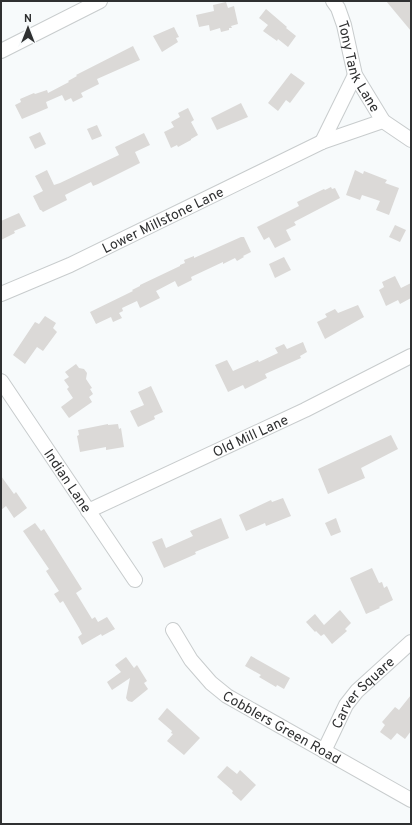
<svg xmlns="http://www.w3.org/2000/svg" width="412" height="825" viewBox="0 0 412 825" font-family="Overpass,sans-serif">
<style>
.building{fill:#dbd9d7}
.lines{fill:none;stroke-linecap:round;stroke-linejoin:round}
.minor-casing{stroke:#c8cccd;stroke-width:16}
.minor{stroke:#fff;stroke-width:14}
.labels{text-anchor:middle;stroke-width:3;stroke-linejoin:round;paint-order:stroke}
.street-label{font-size:14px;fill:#2f3031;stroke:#f7fafb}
</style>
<rect width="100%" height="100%" fill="#f7fafb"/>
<g class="building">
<polygon points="386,1 411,1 411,31"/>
<polygon points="226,2 228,8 234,6 238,24 231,26 232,28 229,28 229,30 221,32 220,28 210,31 209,25 199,27 196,15 214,11 213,5"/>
<polygon points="266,9 287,27 286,28 296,36 288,47 278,39 277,41 263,31 268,25 259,18"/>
<polygon points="174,27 179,37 176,38 178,42 162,52 153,36"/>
<polygon points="133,46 140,60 97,79 99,84 81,93 83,97 73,102 71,98 65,101 62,95 46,102 48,108 22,119 15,105 21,102 20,99 34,93 35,94 47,90 48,93 69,82 68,81 77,76 76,75"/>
<polygon points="291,73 305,83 290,103 286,100 278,111 268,103"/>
<polygon points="241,103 248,117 217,130 211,118"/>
<polygon points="188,108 194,120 191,122 198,135 191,139 191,140 178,147 177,145 171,148 164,132 174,127 171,122 180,117 178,113"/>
<polygon points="97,125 102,136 92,140 87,129"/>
<polygon points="40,132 46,144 35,149 29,137"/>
<polygon points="144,133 150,145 135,152 140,163 98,184 93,186 91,182 65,195 67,200 43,212 41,210 40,210 33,196 43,191 35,176 47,170 54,185 60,183 119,155 115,147"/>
<polygon points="355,170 363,174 364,171 387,180 385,183 399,188 389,215 376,210 380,201 362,195 360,200 346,195"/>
<polygon points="331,187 332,189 335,188 340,198 294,222 296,225 286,230 291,240 275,248 269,237 264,240 257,227 299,206 297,202 324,189 325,190"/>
<polygon points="19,213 26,226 14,231 15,233 1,240 1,221"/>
<polygon points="395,225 406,230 400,242 389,237"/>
<polygon points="241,237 244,237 251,252 243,256 244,257 237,261 235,258 223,264 223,262 191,277 192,280 178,287 175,281 156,291 160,298 140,308 137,301 122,308 123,311 119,313 122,318 113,322 111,317 96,324 90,312 133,291 132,290 140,286 140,285 180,266 180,265 185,263 184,260 194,256 194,258"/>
<polygon points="284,257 291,270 275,278 269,264"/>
<polygon points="395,276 401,288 411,283 411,298 400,304 398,300 386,306 379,290 384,287 382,282"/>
<polygon points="358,305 364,317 325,339 317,322 327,317 325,314 335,309 338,313"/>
<polygon points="45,316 56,323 53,328 57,332 43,351 37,347 25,364 13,355 35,322 39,324"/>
<polygon points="303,342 307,352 300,356 301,358 265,374 267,378 245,389 243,385 228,392 215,365 227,360 233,371 258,360 259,362 278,353 275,348 284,344 287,349"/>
<polygon points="76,364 79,368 84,369 87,373 86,379 92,388 90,389 93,394 89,397 92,402 69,418 61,407 73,398 67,389 69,387 64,380 69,377 65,372"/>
<polygon points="151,386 163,412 154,416 155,419 138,427 130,411 144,405 138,392"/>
<polygon points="108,424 108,425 118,424 119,429 121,428 124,447 106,450 106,447 80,452 77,436 79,435 78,430"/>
<polygon points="391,435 398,449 361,468 365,478 328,494 318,469"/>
<polygon points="1,476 14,494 16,492 27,508 14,518 6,506 1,510"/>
<polygon points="283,498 291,516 266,526 265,523 246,531 239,515 271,500 272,502"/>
<polygon points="221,518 229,538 195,552 196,554 164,568 152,542 162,538 166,548 193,536 190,531"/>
<polygon points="336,518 341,532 331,536 325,523"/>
<polygon points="35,523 41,531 44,529 82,589 76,593 92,619 95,617 98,622 107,617 115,629 102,636 101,634 82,645 78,637 82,634 79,628 63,601 60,603 54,594 59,591 46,571 49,569 23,531"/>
<polygon points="372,568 379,583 382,582 384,588 387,586 393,600 379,607 380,608 366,614 350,578"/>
<polygon points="340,610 351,623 345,629 347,631 332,644 324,634 321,636 316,631 315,632 306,622 315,614 324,625"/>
<polygon points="251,656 290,678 284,689 277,685 276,687 259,677 261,675 245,666"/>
<polygon points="126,657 134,668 137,665 147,681 144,683 148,689 132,702 128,701 126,698 130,678 112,690 107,682 121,672 115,665"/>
<polygon points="411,695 411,731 405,739 397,733 391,740 380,732 385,725 382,722 395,707 399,710"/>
<polygon points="167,708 200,738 184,755 167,741 173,734 171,733 172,731 158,719"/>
<polygon points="227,766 237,774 240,770 256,785 241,801 232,793 233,791 217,777"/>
</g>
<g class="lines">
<g class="minor-casing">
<g id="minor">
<path id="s1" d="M333,1L338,8L344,25L355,75L383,121L411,140"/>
<polyline points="1,51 100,1"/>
<polyline points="322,142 355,75"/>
<path id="s2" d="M1,294L70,265L322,142L383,121"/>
<path id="s3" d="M1,381L135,580"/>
<path id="s4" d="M88,511L305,410L411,356"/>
<path id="s5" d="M173,630L191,660L211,683L227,696L411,800"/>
<path id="s6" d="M324,751L346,705L357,691L411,642"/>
</g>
</g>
<use href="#minor" class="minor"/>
</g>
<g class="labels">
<g class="street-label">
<text dy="5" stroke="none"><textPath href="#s1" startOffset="71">Tony Tank Lane</textPath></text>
<text dy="5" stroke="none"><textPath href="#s2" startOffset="178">Lower Millstone Lane</textPath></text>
<text dy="5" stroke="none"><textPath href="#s4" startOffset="179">Old Mill Lane</textPath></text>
<text dy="5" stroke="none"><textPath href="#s3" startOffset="120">Indian Lane</textPath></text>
<text dy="5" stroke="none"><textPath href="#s6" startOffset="71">Carver Square</textPath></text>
<text dy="5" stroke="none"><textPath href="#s5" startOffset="149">Cobblers Green Road</textPath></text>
</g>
</g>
<rect width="412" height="825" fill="none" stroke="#2f3031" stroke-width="4"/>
<g transform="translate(28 28)" stroke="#f7fafb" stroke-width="3" paint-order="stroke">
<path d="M0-3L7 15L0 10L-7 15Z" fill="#2f3031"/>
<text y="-6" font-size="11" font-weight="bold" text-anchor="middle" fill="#2f3031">N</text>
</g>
</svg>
